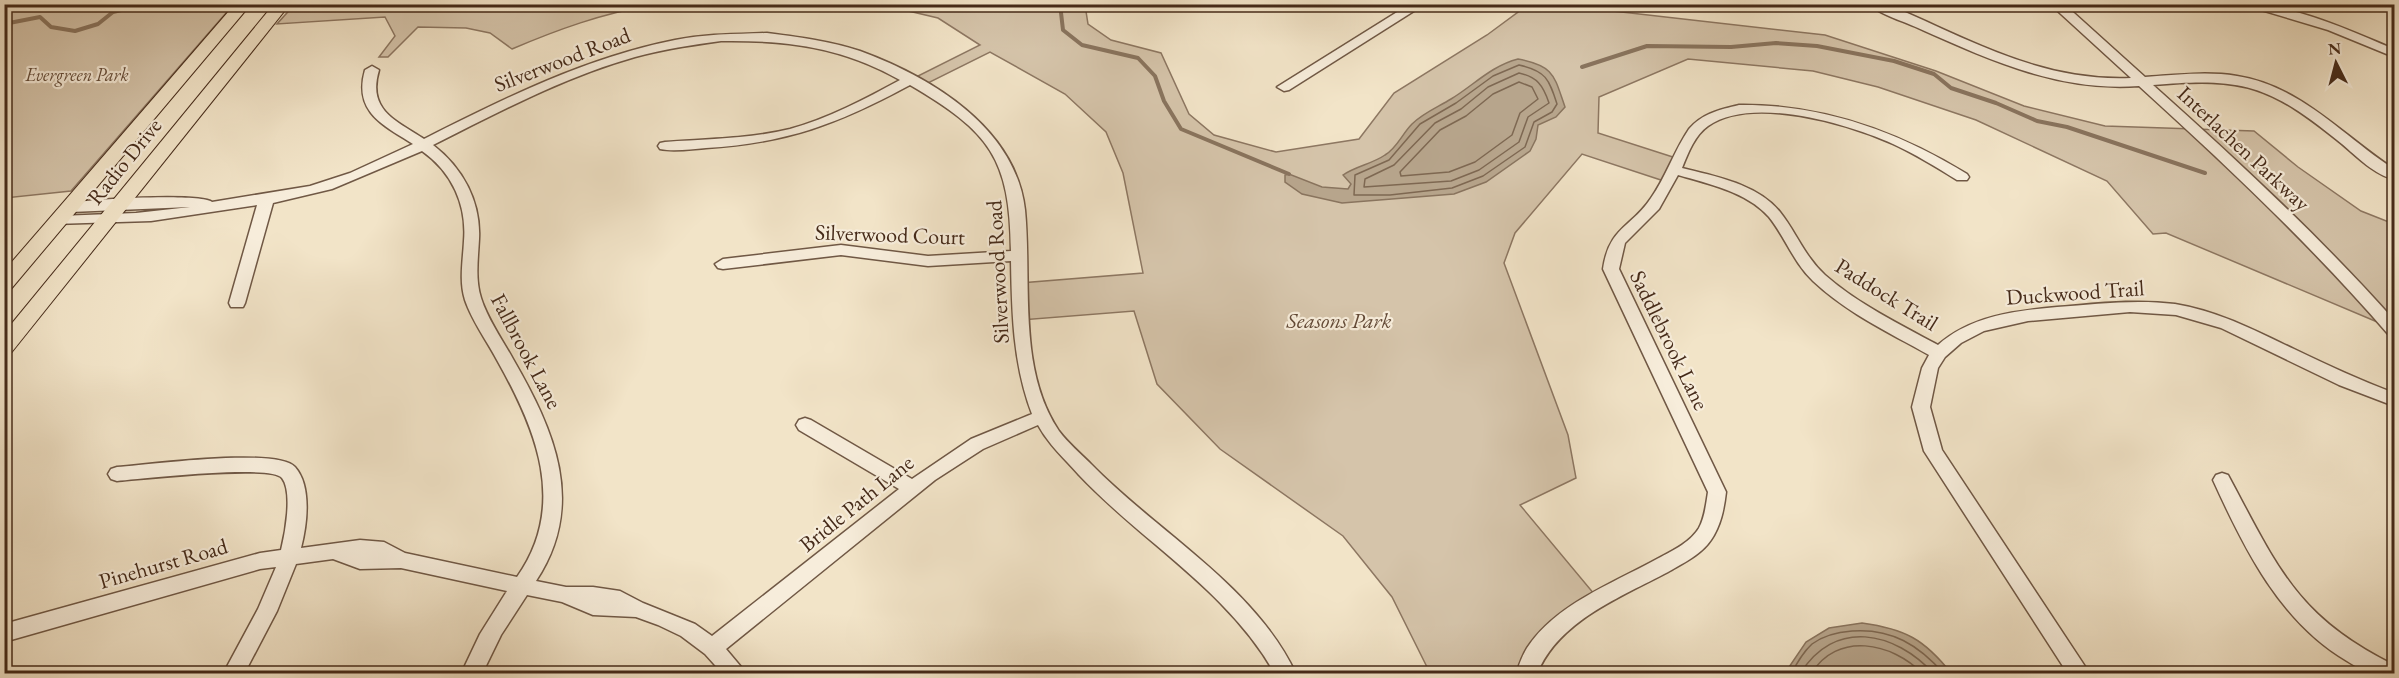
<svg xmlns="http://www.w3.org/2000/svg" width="2399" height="678" viewBox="0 0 2399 678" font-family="'EB Garamond',serif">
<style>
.green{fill:#d5c4aa;stroke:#8d7762;stroke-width:1.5}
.water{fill:#b7a58c;stroke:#89745e;stroke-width:1.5}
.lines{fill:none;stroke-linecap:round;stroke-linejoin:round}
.shore{stroke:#7e6852;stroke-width:1.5}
.stream{stroke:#89745e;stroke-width:4}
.minor-casing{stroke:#705845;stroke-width:3}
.major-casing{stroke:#452a19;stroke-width:2}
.minor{fill:#f7eddb;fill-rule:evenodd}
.major{fill:#f2e4c8;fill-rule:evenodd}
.labels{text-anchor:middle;stroke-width:4.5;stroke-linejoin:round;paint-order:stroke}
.far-park-label{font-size:18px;font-style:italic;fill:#624936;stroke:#f7eddb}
.street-label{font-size:22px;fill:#452a19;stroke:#f7eddb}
.park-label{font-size:22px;font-style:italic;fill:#624936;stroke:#f7eddb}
</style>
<rect width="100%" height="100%" fill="#f2e4c8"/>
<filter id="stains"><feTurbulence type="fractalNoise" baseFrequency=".00333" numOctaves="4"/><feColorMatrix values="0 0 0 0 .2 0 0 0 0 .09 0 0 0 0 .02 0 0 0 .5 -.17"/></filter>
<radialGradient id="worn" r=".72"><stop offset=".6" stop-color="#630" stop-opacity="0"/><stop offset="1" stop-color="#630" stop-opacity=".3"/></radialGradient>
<g class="green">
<path d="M295,4H651V5C601,14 559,29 512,49L490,33L466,28L418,27L388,57H379L395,36L385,17L277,24Z"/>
<polygon points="4,5 5,4 233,5 71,191 5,198"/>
<polygon points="883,5 1085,5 1088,24 1111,40 1161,53 1189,114 1214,135 1276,152 1359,139 1394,93 1487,35 1518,12 1518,5 1560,5 1825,35 1936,71 2024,106 2105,126 2254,131 2298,167 2361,211 2394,224 2394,329 2166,233 2153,234 2107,181 1976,120 1878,87 1813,71 1688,59 1599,97 1598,133 1679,159 1667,182 1582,154 1515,233 1504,263 1568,435 1576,478 1520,505 1600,601 1559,624 1526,673 1430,673 1392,597 1343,536 1220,449 1157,384 1134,311 1021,320 1020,283 1143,273 1123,173 1106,132 1065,94 990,52 922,86 910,80 980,45 938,18"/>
</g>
<g class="water">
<path d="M1518,59C1555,66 1554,76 1565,107L1556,117L1538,125L1536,139L1530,151L1486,182L1454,194L1342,203L1302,194L1285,182V175L1289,174L1322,187L1348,189L1351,184L1343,175C1356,166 1372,164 1385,155C1397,148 1402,134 1412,124C1423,113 1438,107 1451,99C1474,85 1491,66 1518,59Z"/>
<path d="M1862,623C1905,629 1924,639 1951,673H1785L1806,642L1829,628Z"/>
</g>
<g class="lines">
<g class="shore">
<path d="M1519,65C1546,71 1549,79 1557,104L1552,112L1534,122L1525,147L1483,176L1452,188L1390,195H1354L1355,175L1389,160L1420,124L1456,103L1493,76Z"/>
<path d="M1519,73C1537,77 1543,85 1549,103L1528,117L1519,142L1479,170L1451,181L1364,187L1365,179L1394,165L1435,123L1461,109L1488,87Z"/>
<polygon points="1519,82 1532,87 1538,99 1520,113 1512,135 1475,162 1449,172 1401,176 1400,172 1440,130 1466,116 1493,94"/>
<path d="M1791,674C1797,663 1803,652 1812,644C1824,635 1838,632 1852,631C1891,628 1919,645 1944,674"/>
<path d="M1800,674C1834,618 1895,631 1934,674"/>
<path d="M1811,674C1837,631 1892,642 1923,674"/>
</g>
<g class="stream">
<polyline points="1060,4 1063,30 1082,45 1138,58 1155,76 1164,101 1181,129 1289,174"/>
<polyline points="4,24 40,17 51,27 75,31 98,24 113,12 146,4"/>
<polyline points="1582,67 1647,46 1731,47 1776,43 1817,46 1894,61 1934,74 1951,88 1996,103 2037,121 2067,127 2205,173"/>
</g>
<g class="minor-casing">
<g id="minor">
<polygon points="1410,4 1425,4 1289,90 1284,91 1277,87"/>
<path d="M1868,4H1886C1968,38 2039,82 2131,78L2050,4H2064L2145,77C2176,75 2207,71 2237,76C2301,86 2343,136 2394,169V179C2376,176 2356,156 2342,144C2270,86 2246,77 2153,85C2237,160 2319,236 2394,320V336L2388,334C2311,245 2226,165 2139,86C2059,92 1990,60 1918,28C1903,21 1881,15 1868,4Z"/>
<path d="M2241,4C2294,4 2346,29 2394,49V57L2328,30Z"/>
<path d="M767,33C798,37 830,41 860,51C931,77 1016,128 1025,210C1032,282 1017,369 1059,431C1068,443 1080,453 1091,464C1157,532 1255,586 1296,674H1275C1229,591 1142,542 1079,475C1064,458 1049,445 1038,425L983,449L935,480L726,649L747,674H723L705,654L681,636L658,625L636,617L593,615L562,602L527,595L501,635L482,674H461L480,634L507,591L401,568L360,569L333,559L296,564L277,611L244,674H223L258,609L276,567L260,569L4,642V624L260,553L281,550C285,534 293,492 282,478C271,464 141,479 117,481L111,479L108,474L111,469L117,467C148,465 276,447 295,467C312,486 307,525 301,548L360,540L384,542L405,553L517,577C568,505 536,429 497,360C487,341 472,321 465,300C459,281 463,261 464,241C467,205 452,172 422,151L332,189L273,203L245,303L243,307H231L229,303L257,205L151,221L54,224L52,221L54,218L59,216L136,213L190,207L71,212L66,210L64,207L66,204C84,199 200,193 212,202L310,186L350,173L413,144C383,125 353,112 365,70L372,66L379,70C367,110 395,120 424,139C505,98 585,58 675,40C705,34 736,34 767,33ZM721,41C787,40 842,47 900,80C865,99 829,118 790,129C749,139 706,139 665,142L660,143L658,146L660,149C674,152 691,149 706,148C787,143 838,124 910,85C990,132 1010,158 1011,251L928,256L841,245L723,259L715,264L718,268L723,269L841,255L928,266L1011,261C1012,314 1013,364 1032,414L971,439L912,479L811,420L805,418L799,420L796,425L799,430L899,489L712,636L695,624L643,603L620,591L593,587H566L536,581C587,504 554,430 513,359C502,339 488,320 481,298C475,279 478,259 479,239C481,202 463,168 433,145C499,112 564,77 635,57C664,49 692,45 721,41Z"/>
<path d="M1739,105C1822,104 1897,131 1967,174L1969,177L1967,180H1957C1936,167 1915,154 1893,144C1848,124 1752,95 1708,126C1695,135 1688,153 1682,168C1714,176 1758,184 1780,212C1796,232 1805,257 1825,275C1858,304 1899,324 1938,345C1971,316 2014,311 2057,307C2096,304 2136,299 2175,304C2218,311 2256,331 2294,349C2327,365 2360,380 2394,393V406L2339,385L2221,328L2176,315L2130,312L2028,321L1984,331L1961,343L1945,357L1938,368L1930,407L1942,450L2090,674H2068L1924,451L1912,407L1922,368L1929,355C1890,333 1847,313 1813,281C1794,263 1785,237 1769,217C1747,192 1709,184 1678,175L1659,209L1625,243L1619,269L1726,492C1724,509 1721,525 1711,540C1701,555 1683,563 1668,572C1621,597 1558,621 1537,674H1516C1519,665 1522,656 1527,648C1555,605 1611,584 1655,560C1670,552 1690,543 1699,528C1705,517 1706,504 1708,492L1603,269C1609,227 1631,228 1651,198C1666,177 1674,151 1689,129C1703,113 1719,110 1739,105Z"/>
<path d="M2222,473L2228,475C2277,566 2296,617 2394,665V674C2387,674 2379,675 2372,674C2364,672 2354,665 2347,661C2280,622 2244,548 2213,480L2216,475Z"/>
</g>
</g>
<g class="major-casing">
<g id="major">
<polygon points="235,4 251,4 11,289 4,291 4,271"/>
<polygon points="274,4 290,4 11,353 4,355 4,333"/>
</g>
</g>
<use href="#minor" class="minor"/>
<use href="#major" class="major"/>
</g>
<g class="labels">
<g class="far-park-label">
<text x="77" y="81">Evergreen Park</text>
</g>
<g class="street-label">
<text transform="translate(562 59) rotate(-21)" y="8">Silverwood Road</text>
<text transform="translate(2244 148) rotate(43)" y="8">Interlachen Parkway</text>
<text transform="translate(124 161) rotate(-51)" y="8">Radio Drive</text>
<text transform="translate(890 234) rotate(2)" y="8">Silverwood Court</text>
<text transform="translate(997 272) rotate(-93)" y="8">Silverwood Road</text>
<text transform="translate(2075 292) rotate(-4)" y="8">Duckwood Trail</text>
<text transform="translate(1887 294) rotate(32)" y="8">Paddock Trail</text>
<text transform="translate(1670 340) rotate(64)" y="8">Saddlebrook Lane</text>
<text transform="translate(527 351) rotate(62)" y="8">Fallbrook Lane</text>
<text transform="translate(856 503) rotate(-39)" y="8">Bridle Path Lane</text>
<text transform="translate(163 563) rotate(-16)" y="8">Pinehurst Road</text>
</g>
<g class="park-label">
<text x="1339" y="328">Seasons Park</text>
</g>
</g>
<rect width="2399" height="678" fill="none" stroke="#f2e4c8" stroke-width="24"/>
<rect x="6" y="6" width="2387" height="666" fill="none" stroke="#452a19" stroke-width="3"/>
<rect x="12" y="12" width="2375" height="654" fill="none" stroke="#452a19" stroke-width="1.5"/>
<g transform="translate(2336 63) rotate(354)" stroke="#f7eddb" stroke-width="4.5" paint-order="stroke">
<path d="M0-4.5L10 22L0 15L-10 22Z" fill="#452a19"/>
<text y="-9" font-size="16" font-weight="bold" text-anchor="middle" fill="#452a19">N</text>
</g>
<rect width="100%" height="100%" filter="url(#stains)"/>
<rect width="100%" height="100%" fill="url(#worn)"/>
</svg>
